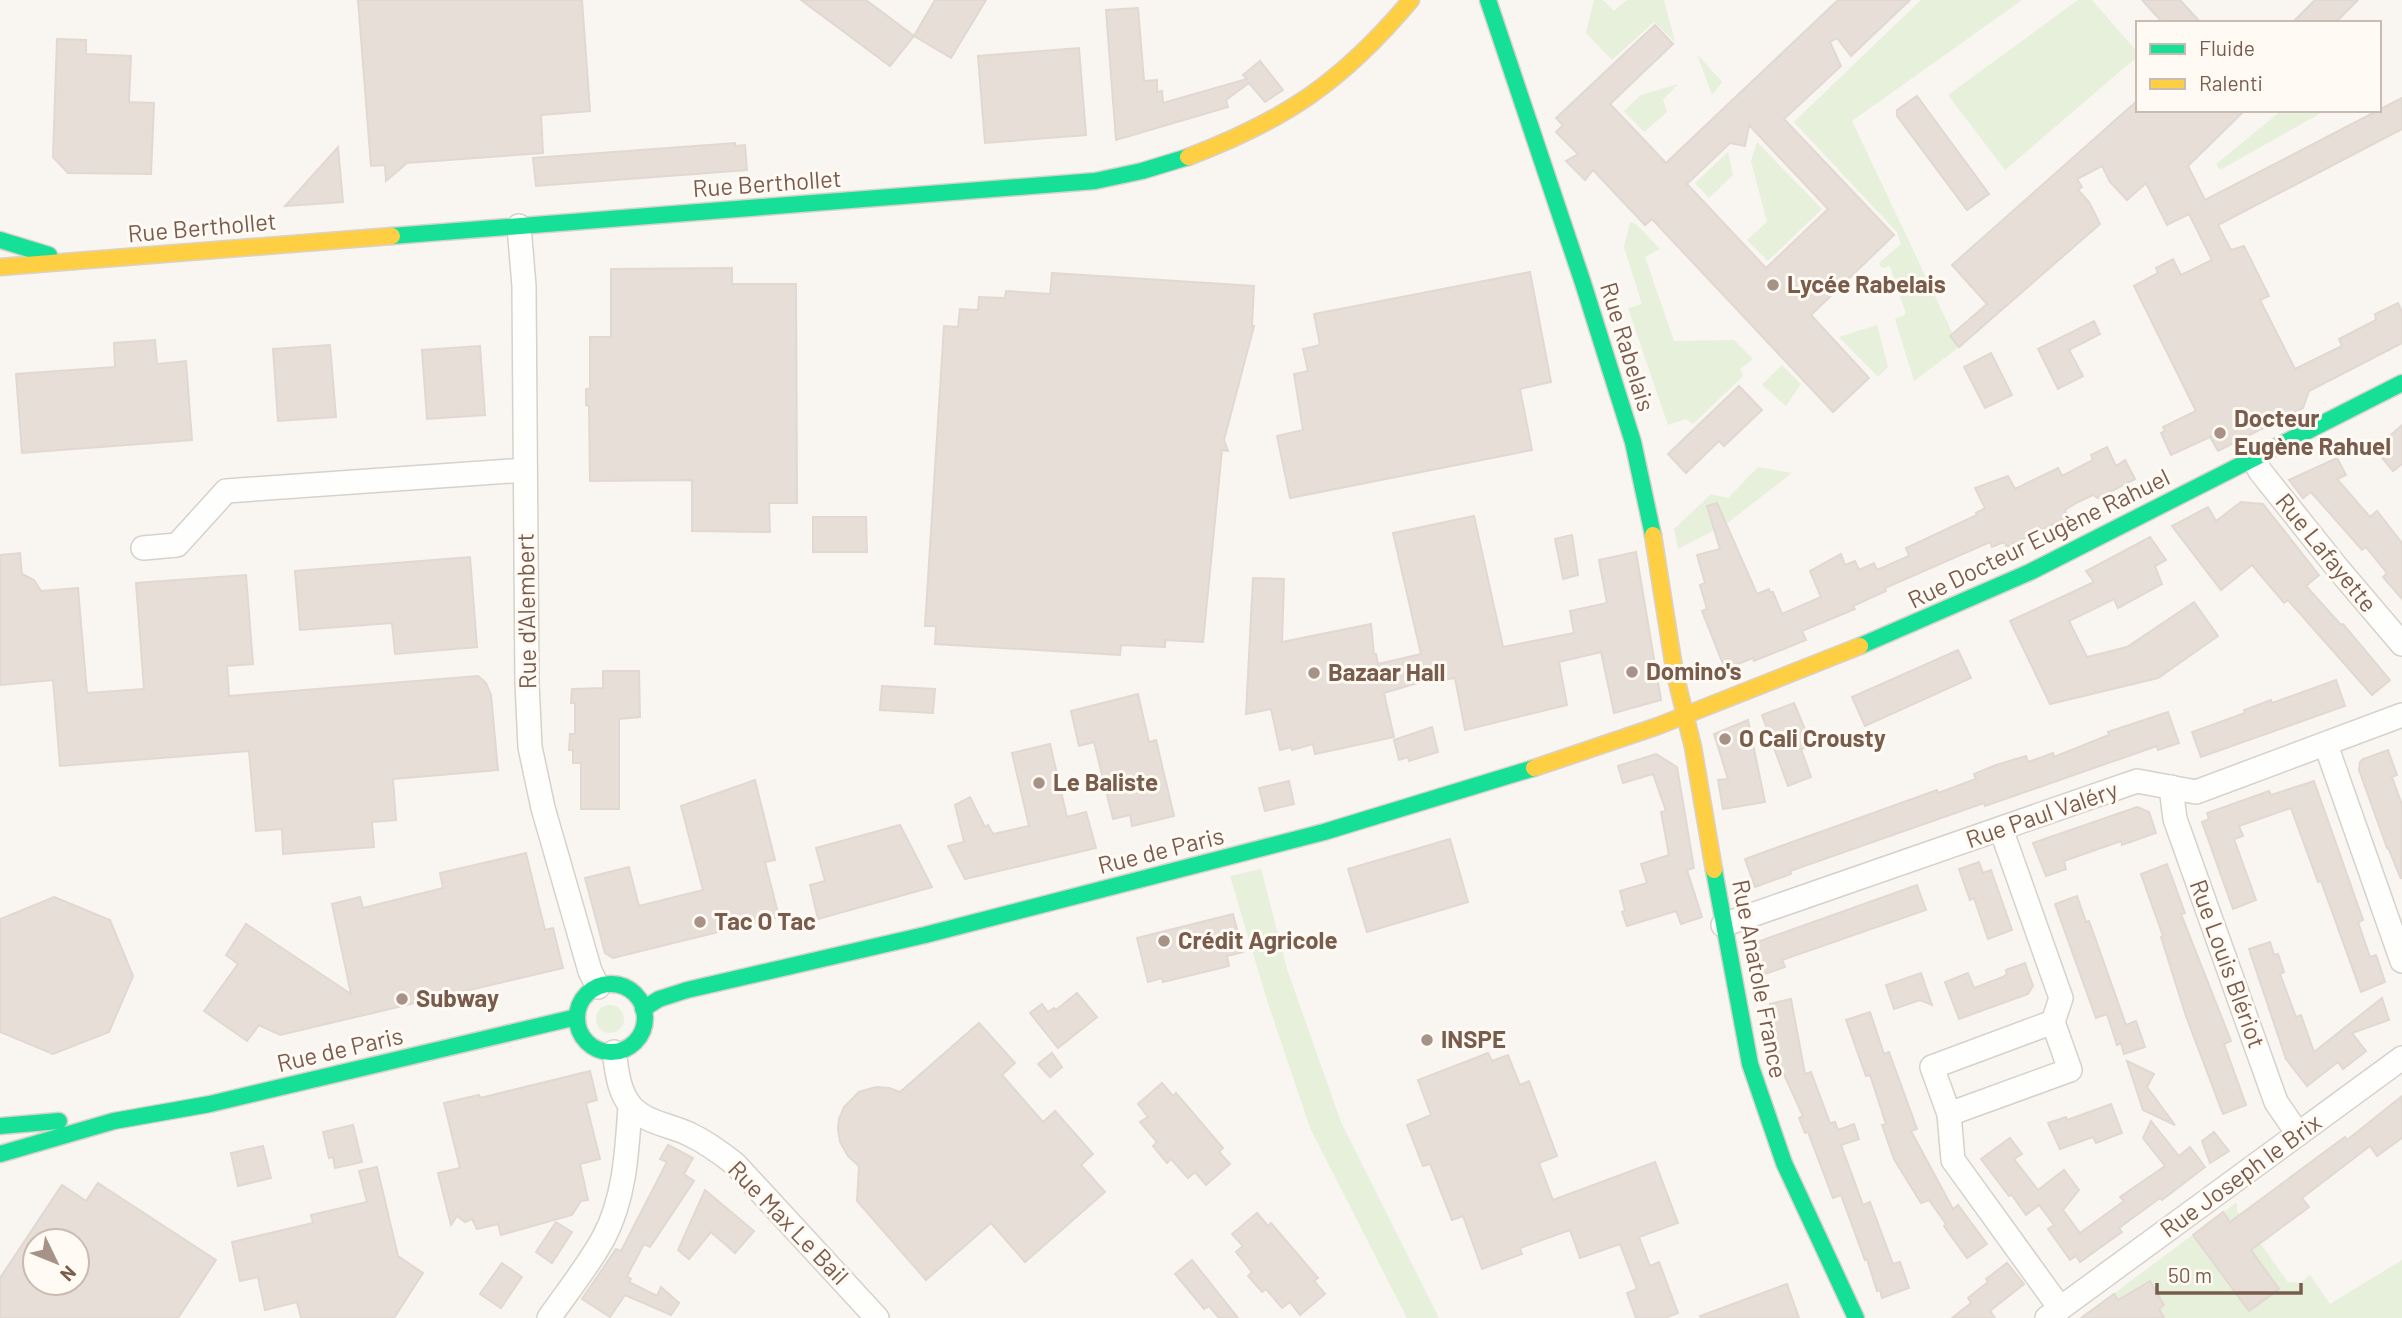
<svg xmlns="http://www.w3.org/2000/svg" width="2402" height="1318" viewBox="0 0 2402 1318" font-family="Barlow,sans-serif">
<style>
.green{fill:#e7f0db}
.building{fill:#e6ded7;stroke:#e2d8d2;stroke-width:2;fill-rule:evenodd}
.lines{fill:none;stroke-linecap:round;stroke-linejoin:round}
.street-casing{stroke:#d7d1cb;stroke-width:26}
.fast-casing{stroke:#d9d2cb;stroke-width:19}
.slow-casing{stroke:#d9d2cb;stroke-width:19}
.street{stroke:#fefefd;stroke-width:23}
.fast{stroke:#16e098;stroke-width:16}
.slow{stroke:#ffcf43;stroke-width:16}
.poi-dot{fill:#a69286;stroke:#fffaf3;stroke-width:2.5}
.labels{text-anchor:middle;stroke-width:6;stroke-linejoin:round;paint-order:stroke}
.street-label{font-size:24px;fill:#7a5c4d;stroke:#fffaf3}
.poi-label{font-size:24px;font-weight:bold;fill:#7a5c4d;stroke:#fffaf3;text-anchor:start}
</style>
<rect width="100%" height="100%" fill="#f9f5f0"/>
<g class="green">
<polygon points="1594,0 1603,0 1614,11 1627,0 1664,0 1675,42 1654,22 1612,60 1586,33"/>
<polygon points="1921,0 2022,0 1852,121 1959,347 1914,381 1895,319 1906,314 1890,266 1882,268 1879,263 1901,244 1897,232 1794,122"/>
<polygon points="2078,0 2092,0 2138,53 2138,56 2005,170 1948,95"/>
<polygon points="1697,54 1722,82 1712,95"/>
<polygon points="1678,84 1663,100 1667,112 1644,132 1624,111 1641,95"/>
<polygon points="2282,110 2326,110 2220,170 2216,164"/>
<polygon points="1757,142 1822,209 1768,261 1747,240 1767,222 1751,161"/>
<polygon points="1728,152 1733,175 1709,198 1695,183"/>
<polygon points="1630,222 1636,224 1660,249 1645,257 1674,341 1734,340 1753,359 1740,369 1743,376 1693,424 1686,419 1668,425 1628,308 1642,304 1624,247"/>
<polygon points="1877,325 1888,367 1878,377 1839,337"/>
<polygon points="1782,365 1801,384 1786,406 1762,385"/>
<polygon points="1758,467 1792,473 1726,524 1678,549 1674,529 1711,494 1728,498"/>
<polygon points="1261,869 1287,969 1341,1122 1439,1318 1407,1318 1310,1128 1266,997 1230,876"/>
<circle cx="610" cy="1019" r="14"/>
<polygon points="2237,1202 2237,1211 2288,1282 2300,1283 2310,1275 2330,1304 2402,1260 2402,1318 2093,1318 2089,1312"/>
</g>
<g class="building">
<polygon points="358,0 582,0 590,111 541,115 543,153 407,163 386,181 385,165 371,166"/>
<polygon points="801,0 866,0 914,36 890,66"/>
<polygon points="935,0 986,0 951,58 914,36"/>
<path d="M1838,0H1910L1851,56L1837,38L1830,42L1841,66L1784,119L1894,235L1811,315L1869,378L1833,412L1652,219L1645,225L1593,170L1585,180L1566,161L1578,154L1556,132L1563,125L1556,118L1655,25L1673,44L1610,104L1666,163ZM1749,125L1828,209L1766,268L1687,184L1730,143L1745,146Z"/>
<polygon points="2142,0 2180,0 2201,23 2163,23"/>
<polygon points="2315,0 2358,0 2335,23 2292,23"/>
<polygon points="1138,8 1144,81 1157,80 1157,92 1162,91 1163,103 1247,79 1243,75 1260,61 1283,90 1265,102 1249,83 1226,100 1228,107 1116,140 1106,10"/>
<polygon points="57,39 86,40 86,54 131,56 129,102 154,103 151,174 68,173 53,157"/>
<polygon points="1079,48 1086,135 985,143 978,56"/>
<polygon points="1917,96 1989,194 1967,210 1897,116 1897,110"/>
<polygon points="2402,98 2402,129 2218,225 2231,250 2244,246 2269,296 2260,300 2295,369 2342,346 2339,339 2376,320 2375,314 2398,303 2402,312 2402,343 2309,391 2303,408 2218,451 2210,437 2171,455 2161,433 2165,431 2163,427 2196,411 2134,286 2158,273 2156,268 2173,259 2181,275 2212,260 2189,214 2167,225 2146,183 2127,200 2110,182 2102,166 2077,179 2082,187 2078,190 2089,202 2100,224 1959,347 1950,336 1987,304 1952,265 2138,100 2138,110 2245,110 2188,166 2205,200"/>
<polygon points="735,143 735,146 745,145 747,170 536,186 533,158"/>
<polygon points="338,147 343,202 285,206"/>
<polygon points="732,268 732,284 796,284 797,503 769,503 770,532 692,531 692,480 590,481 589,406 586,405 586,389 590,389 590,337 611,337 611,269"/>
<polygon points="1530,272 1551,382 1520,389 1532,450 1290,498 1277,436 1303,430 1294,374 1308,371 1303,349 1320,345 1314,314"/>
<polygon points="1052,273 1254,286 1252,326 1254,326 1224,440 1228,451 1222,450 1203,642 1165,640 1165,647 1121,645 1120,655 935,644 936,626 925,626 944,326 958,327 960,309 978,310 979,297 1005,298 1006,291 1050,294"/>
<polygon points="2094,321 2100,334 2069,350 2083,376 2058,389 2038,349"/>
<polygon points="155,340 157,364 186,361 192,440 22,453 16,374 115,367 114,343"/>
<polygon points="330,345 336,417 278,421 273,349"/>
<polygon points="480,346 485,415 427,419 422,350"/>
<polygon points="1991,353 2012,395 1985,408 1964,367"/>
<polygon points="1739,386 1762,410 1724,446 1719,441 1686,473 1668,454"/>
<polygon points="2402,425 2402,464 2393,471 2375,449"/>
<polygon points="2107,447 2116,466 2125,460 2135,479 2098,498 2093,495 2078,502 2065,510 2068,517 2007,547 2004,542 1992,547 1990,542 1885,588 1886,591 1853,606 1855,609 1802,631 1806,640 1754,661 1753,658 1725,669 1702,611 1707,609 1700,585 1705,583 1697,555 1720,549 1707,506 1717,503 1757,594 1769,589 1770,592 1773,592 1782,614 1821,597 1810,571 1841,554 1845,565 1855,561 1859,570 1874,563 1877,570 1909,556 1906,548 1977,515 1976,513 1985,508 1975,488 2008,476 2015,489 2058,468 2062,476 2093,460 2091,455"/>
<polygon points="2337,458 2346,475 2337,479 2370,517 2377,511 2402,543 2402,599 2383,577 2387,573 2366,547 2362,550 2311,492 2303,498 2289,480"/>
<polygon points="2241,502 2263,504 2319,575 2306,586 2341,625 2343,624 2390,680 2372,695 2288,600 2284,603 2252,565 2221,590 2172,526 2208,507 2216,521"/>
<polygon points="1474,516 1503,647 1574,633 1570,611 1607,603 1599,560 1636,552 1661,700 1614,713 1601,652 1559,662 1567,705 1465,730 1455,678 1442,680 1441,676 1384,693 1394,737 1315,754 1313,744 1292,750 1291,747 1280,750 1271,709 1246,714 1253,578 1284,579 1282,642 1371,624 1374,654 1376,654 1378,664 1421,654 1393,533"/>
<polygon points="813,517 866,517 867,552 813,552"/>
<polygon points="1572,535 1578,575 1563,579 1555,539"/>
<polygon points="2150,537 2166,560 2155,566 2162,584 2118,608 2114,599 2069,621 2087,657 2127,647 2194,602 2218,636 2158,678 2050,704 2010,621 2094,582 2086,571"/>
<polygon points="20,553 22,574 34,580 41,591 78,588 87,693 144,689 136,583 246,575 253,664 227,666 229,696 478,676 486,683 491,695 498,770 393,779 396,820 372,822 374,847 283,854 282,829 256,831 249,751 60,766 53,680 0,685 0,555"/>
<polygon points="470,557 477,647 395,654 392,623 300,630 295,571"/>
<polygon points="1958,650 1971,678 1865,726 1852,697"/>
<polygon points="603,671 639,671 640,717 619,719 619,809 581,809 581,763 573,763 573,750 569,750 570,734 575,734 575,703 571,703 572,689 603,688"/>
<polygon points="2336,680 2345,706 2201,757 2192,732 2245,713 2244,710 2271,700 2272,703"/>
<polygon points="882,686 935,689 933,713 880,710"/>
<polygon points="1138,694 1149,742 1156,740 1174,816 1132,826 1130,815 1113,819 1094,742 1079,746 1071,711"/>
<polygon points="1794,703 1812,746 1801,749 1811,777 1788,786 1762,715"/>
<polygon points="2168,712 2179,743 2158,750 2157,746 1985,806 1984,803 1790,871 1791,874 1755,887 1745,859 1937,790 1938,793 1976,779 1974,774 1996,765 2026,756 2028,762 2053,753 2054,757 2109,735 2108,732"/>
<polygon points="1748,720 1765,802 1723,809 1718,780 1728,779 1714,734"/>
<polygon points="1432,727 1438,752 1409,761 1408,757 1399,760 1394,740"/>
<polygon points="1050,744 1067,817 1086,812 1096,848 965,879 948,846 964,842 955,805 970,797 985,827 988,825 993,834 1029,826 1012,753"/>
<polygon points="2388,750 2397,775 2392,777 2402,805 2401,879 2388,847 2387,848 2359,770 2360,762 2363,759"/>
<polygon points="1656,754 1677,767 1694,868 1687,870 1702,917 1681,924 1676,911 1627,926 1622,912 1625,911 1620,891 1647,883 1641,864 1669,855 1661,812 1666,811 1653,774 1623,783 1618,766"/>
<polygon points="755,780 775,860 765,862 779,917 613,958 605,953 585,878 629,867 639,906 703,890 681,806"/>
<polygon points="1289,781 1294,804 1265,811 1259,788"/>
<polygon points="2314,781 2363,920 2358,922 2370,957 2376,955 2385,982 2361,992 2321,881 2318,882 2291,808 2239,826 2243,836 2234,839 2256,900 2233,909 2202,822 2209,819 2207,813 2269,791 2271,795"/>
<polygon points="2137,807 2149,812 2156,833 2122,845 2121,841 2064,861 2066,869 2046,876 2033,843"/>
<polygon points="900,825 932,887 818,919 810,885 825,881 816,848"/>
<polygon points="1450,839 1468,902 1367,932 1348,869"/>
<polygon points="526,853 545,930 553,928 563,968 280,1035 259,1025 247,1041 204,1011 238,964 226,955 246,924 351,994 332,904 360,897 363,908 443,888 440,873"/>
<polygon points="1979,862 1983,873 1991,870 2012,930 1988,939 1974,898 1970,900 1959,869"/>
<polygon points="2167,864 2185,913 2181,914 2231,1041 2224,1044 2246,1105 2223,1114 2186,1016 2161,937 2163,936 2141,874"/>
<polygon points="1917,885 1926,910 1782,960 1785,967 1762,975 1753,953 1754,947 1757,942"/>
<polygon points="2077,896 2086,922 2089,921 2126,1025 2136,1021 2145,1047 2124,1054 2121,1043 2117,1045 2107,1014 2096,1018 2055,904"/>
<polygon points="54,897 110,920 133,976 109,1032 53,1054 0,1032 0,919"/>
<polygon points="1233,914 1243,952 1227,956 1229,966 1163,982 1162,978 1148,982 1137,938"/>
<polygon points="2270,942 2274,955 2278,954 2284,972 2280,974 2296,1017 2301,1015 2314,1052 2382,998 2389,1020 2352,1033 2366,1051 2343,1069 2338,1062 2307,1086 2286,1059 2249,949"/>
<polygon points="2025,963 2033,986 2028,994 1959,1019 1945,982 1968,973 1974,988 2003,977 2007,974 2006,970"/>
<polygon points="1921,973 1932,1005 1920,1000 1894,1009 1886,985"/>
<polygon points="1077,993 1097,1017 1058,1048 1030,1013 1042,1004 1048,1012 1054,1008 1056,1010"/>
<polygon points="1791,999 1805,1074 1811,1072 1830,1123 1835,1122 1838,1130 1854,1124 1859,1139 1841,1145 1863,1205 1870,1202 1893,1264 1900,1262 1909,1288 1882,1298 1880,1290 1877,1291 1867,1259 1865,1260 1841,1195 1833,1198 1808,1132 1805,1133 1799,1118 1803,1116 1780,1066 1774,1031 1770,1032 1767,1015 1772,1014 1770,1004"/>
<polygon points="1870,1012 1884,1054 1889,1052 1917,1129 1911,1131 1953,1209 1958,1205 1987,1244 1967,1258 1944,1226 1946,1224 1929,1200 1921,1203 1894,1159 1882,1125 1886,1124 1870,1075 1866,1076 1846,1020"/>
<polygon points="979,1023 1015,1063 1002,1075 1043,1122 1055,1111 1093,1154 1081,1165 1105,1192 1025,1262 991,1223 926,1280 857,1201 859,1166 848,1156 840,1142 838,1129 839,1119 844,1107 859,1092 876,1087 889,1088 900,1092"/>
<polygon points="1052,1053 1062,1067 1050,1077 1038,1064"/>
<polygon points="1488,1053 1492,1061 1508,1055 1520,1085 1529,1081 1557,1156 1539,1163 1553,1200 1655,1162 1678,1223 1639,1237 1650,1266 1659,1262 1678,1313 1665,1318 1636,1318 1627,1293 1637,1289 1620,1244 1580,1258 1570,1230 1520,1248 1522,1254 1482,1269 1463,1216 1452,1220 1430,1164 1423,1166 1407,1125 1431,1115 1418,1080"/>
<polygon points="2127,1061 2154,1074 2147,1087 2175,1125 2143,1110"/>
<polygon points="590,1071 597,1100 586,1103 600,1159 580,1164 588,1200 581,1201 572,1215 501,1235 498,1224 477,1229 472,1219 465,1222 457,1216 451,1225 438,1173 460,1168 444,1103 479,1095 480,1098"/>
<polygon points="1162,1083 1173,1096 1176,1093 1223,1148 1219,1152 1230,1164 1206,1185 1195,1172 1188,1178 1171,1159 1167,1163 1153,1146 1157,1142 1140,1122 1148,1117 1138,1104"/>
<polygon points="2402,1096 2402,1138 2377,1156 2370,1146 2302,1198 2309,1207 2251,1250 2279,1289 2249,1311 2193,1235 2223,1212 2230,1222 2345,1137 2347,1140"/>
<polygon points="2111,1104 2122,1133 2096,1143 2093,1137 2060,1149 2048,1123 2066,1117 2067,1120"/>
<polygon points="2151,1121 2179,1156 2190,1147 2205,1167 2162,1200 2160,1198 2119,1228 2122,1232 2080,1262 2076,1256 2070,1260 2048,1229 2054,1225 2039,1205 2026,1215 2011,1194 2009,1196 1981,1159 2010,1138 2022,1154 2014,1159 2038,1190 2064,1170 2079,1190 2063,1210 2080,1233 2124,1201 2120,1197 2165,1166 2143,1138"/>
<polygon points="353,1125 362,1162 335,1168 333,1157 329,1158 323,1132"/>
<polygon points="2214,1132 2229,1151 2210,1163 2202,1141"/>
<polygon points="668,1145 693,1158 684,1174 694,1181 650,1247 644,1244 627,1276 631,1279 629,1282 657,1296 661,1287 679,1303 671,1315 625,1295 610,1317 582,1299 616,1249 621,1251 667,1162 660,1159"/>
<polygon points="263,1146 271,1178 238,1186 231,1153"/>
<polygon points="377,1167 398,1256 423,1273 394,1318 301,1318 297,1302 265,1310 258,1277 240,1281 232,1242 313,1223 311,1215 367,1202 359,1171"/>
<path d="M98,1183L216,1260L178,1318H0V1278L62,1185L86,1201ZM35,1241H77V1283H35Z"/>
<polygon points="705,1190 754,1231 735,1253 711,1232 689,1259 678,1250"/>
<polygon points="1257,1213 1268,1226 1271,1223 1318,1278 1314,1281 1325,1294 1300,1315 1290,1302 1282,1308 1266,1289 1262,1292 1248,1276 1252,1272 1236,1252 1243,1246 1232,1234"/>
<polygon points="556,1222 572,1232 552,1263 536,1252"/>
<polygon points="1192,1260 1238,1318 1219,1318 1209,1306 1204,1309 1175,1274"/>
<polygon points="502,1263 522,1277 501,1308 480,1294"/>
<polygon points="2007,1263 2024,1284 1990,1311 1995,1318 1952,1318 1971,1303 1968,1298 1988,1282 1986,1279"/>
<polygon points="2150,1281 2164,1305 2159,1309 2164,1318 2081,1318 2114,1294 2118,1300"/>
<polygon points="1787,1284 1799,1318 1701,1318 1700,1316"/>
</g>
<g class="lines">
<g class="street-casing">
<g id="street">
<polyline points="519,226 524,286 527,683 530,747 543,808 590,971 598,987"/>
<polyline points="2254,459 2260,471 2339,570 2402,644"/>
<polyline points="143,548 177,545 226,491 525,470"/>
<polyline points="2326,745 2402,961"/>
<polyline points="2171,787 2175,819 2276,1102 2298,1134"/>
<polyline points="2001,829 2061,998 2053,1022 1932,1067 1949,1114 1953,1160 2060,1308"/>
<polyline points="1723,925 2137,781 2196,792 2402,715"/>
<path d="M614,1052C617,1070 618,1090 630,1105C643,1122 670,1125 689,1134C706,1142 721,1153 735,1164L877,1318"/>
<polyline points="1949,1114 2070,1070 2053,1022"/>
<path d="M549,1318C567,1292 589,1265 604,1237C625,1197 627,1151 630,1106"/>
<polyline points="2047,1318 2402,1058"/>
</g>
</g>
<g class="fast-casing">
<g id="fast">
<polyline points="1488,0 1583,283 1633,442 1653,535"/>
<polyline points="392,236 1095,181 1142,171 1188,157"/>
<polyline points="0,240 49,255"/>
<polyline points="1860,646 2030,572 2402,383"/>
<polyline points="1714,870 1750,1064 1784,1163 1856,1318"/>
<circle cx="611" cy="1018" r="34"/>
<polyline points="643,1009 659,999 687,990 925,935 1324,832 1534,768"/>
<polyline points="0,1126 59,1121"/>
<polyline points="0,1154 114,1121 210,1104 577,1017"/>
</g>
</g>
<g class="slow-casing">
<g id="slow">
<path d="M1188,157C1286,120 1343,81 1411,0"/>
<polyline points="0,267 392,236"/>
<polyline points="1653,535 1675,674 1693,747 1714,870"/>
<polyline points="1534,768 1658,726 1860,646"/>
</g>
</g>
<use href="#street" class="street"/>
<use href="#fast" class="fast"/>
<use href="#slow" class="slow"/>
</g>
<g class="poi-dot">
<circle cx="1773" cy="285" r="7"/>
<circle cx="2220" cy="433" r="7"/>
<circle cx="1632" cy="672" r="7"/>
<circle cx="1314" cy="673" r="7"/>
<circle cx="1725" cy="739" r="7"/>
<circle cx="1039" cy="783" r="7"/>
<circle cx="700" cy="922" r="7"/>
<circle cx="1164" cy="941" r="7"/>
<circle cx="402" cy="999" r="7"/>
<circle cx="1427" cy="1040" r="7"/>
</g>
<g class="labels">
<g class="street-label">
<text transform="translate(767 184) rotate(-4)" y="8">Rue Berthollet</text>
<text transform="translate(202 228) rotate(-5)" y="8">Rue Berthollet</text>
<text transform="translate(1627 347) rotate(73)" y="8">Rue Rabelais</text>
<text transform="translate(2039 539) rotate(-26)" y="8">Rue Docteur Eugène Rahuel</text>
<text transform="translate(2326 553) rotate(51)" y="8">Rue Lafayette</text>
<text transform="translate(527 611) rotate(-91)" y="8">Rue d'Alembert</text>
<text transform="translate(2042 815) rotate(-19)" y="8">Rue Paul Valéry</text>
<text transform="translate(1161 851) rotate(-14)" y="8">Rue de Paris</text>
<text transform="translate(2227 964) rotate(70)" y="8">Rue Louis Blériot</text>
<text transform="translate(1759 979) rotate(79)" y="8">Rue Anatole France</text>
<text transform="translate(340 1050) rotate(-13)" y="8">Rue de Paris</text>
<text transform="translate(2241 1176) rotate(-36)" y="8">Rue Joseph le Brix</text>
<text transform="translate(788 1223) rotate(46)" y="8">Rue Max Le Bail</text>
</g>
<g class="poi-label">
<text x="1787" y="293">Lycée Rabelais</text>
<text x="2234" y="427">Docteur<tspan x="2234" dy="28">Eugène Rahuel</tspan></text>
<text x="1646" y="680">Domino's</text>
<text x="1328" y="681">Bazaar Hall</text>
<text x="1739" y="747">O Cali Crousty</text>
<text x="1053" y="791">Le Baliste</text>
<text x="714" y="930">Tac O Tac</text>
<text x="1178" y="949">Crédit Agricole</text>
<text x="416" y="1007">Subway</text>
<text x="1441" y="1048">INSPE</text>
</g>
</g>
<rect x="2136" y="21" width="245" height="91" fill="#fffaf3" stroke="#cabbb1" stroke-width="2"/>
<rect x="2150" y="44" width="35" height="10" fill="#16e098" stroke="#cabbb1" stroke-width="2"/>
<text x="2199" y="56" font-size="21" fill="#7a5c4d">Fluide</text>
<rect x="2150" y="79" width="35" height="10" fill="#ffcf43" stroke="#cabbb1" stroke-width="2"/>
<text x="2199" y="91" font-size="21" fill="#7a5c4d">Ralenti</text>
<g transform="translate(56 1262) rotate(133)"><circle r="33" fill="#fffaf3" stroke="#cabbb1" stroke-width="2"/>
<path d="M0-5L12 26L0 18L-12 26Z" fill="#a69286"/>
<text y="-10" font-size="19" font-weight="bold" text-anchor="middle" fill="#7a5c4d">N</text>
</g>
<path d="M2157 1283v10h144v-10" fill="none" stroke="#7a5c4d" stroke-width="3.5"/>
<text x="2168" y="1283" font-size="21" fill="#7a5c4d" stroke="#fffaf3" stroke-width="5" paint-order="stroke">50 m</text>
</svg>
